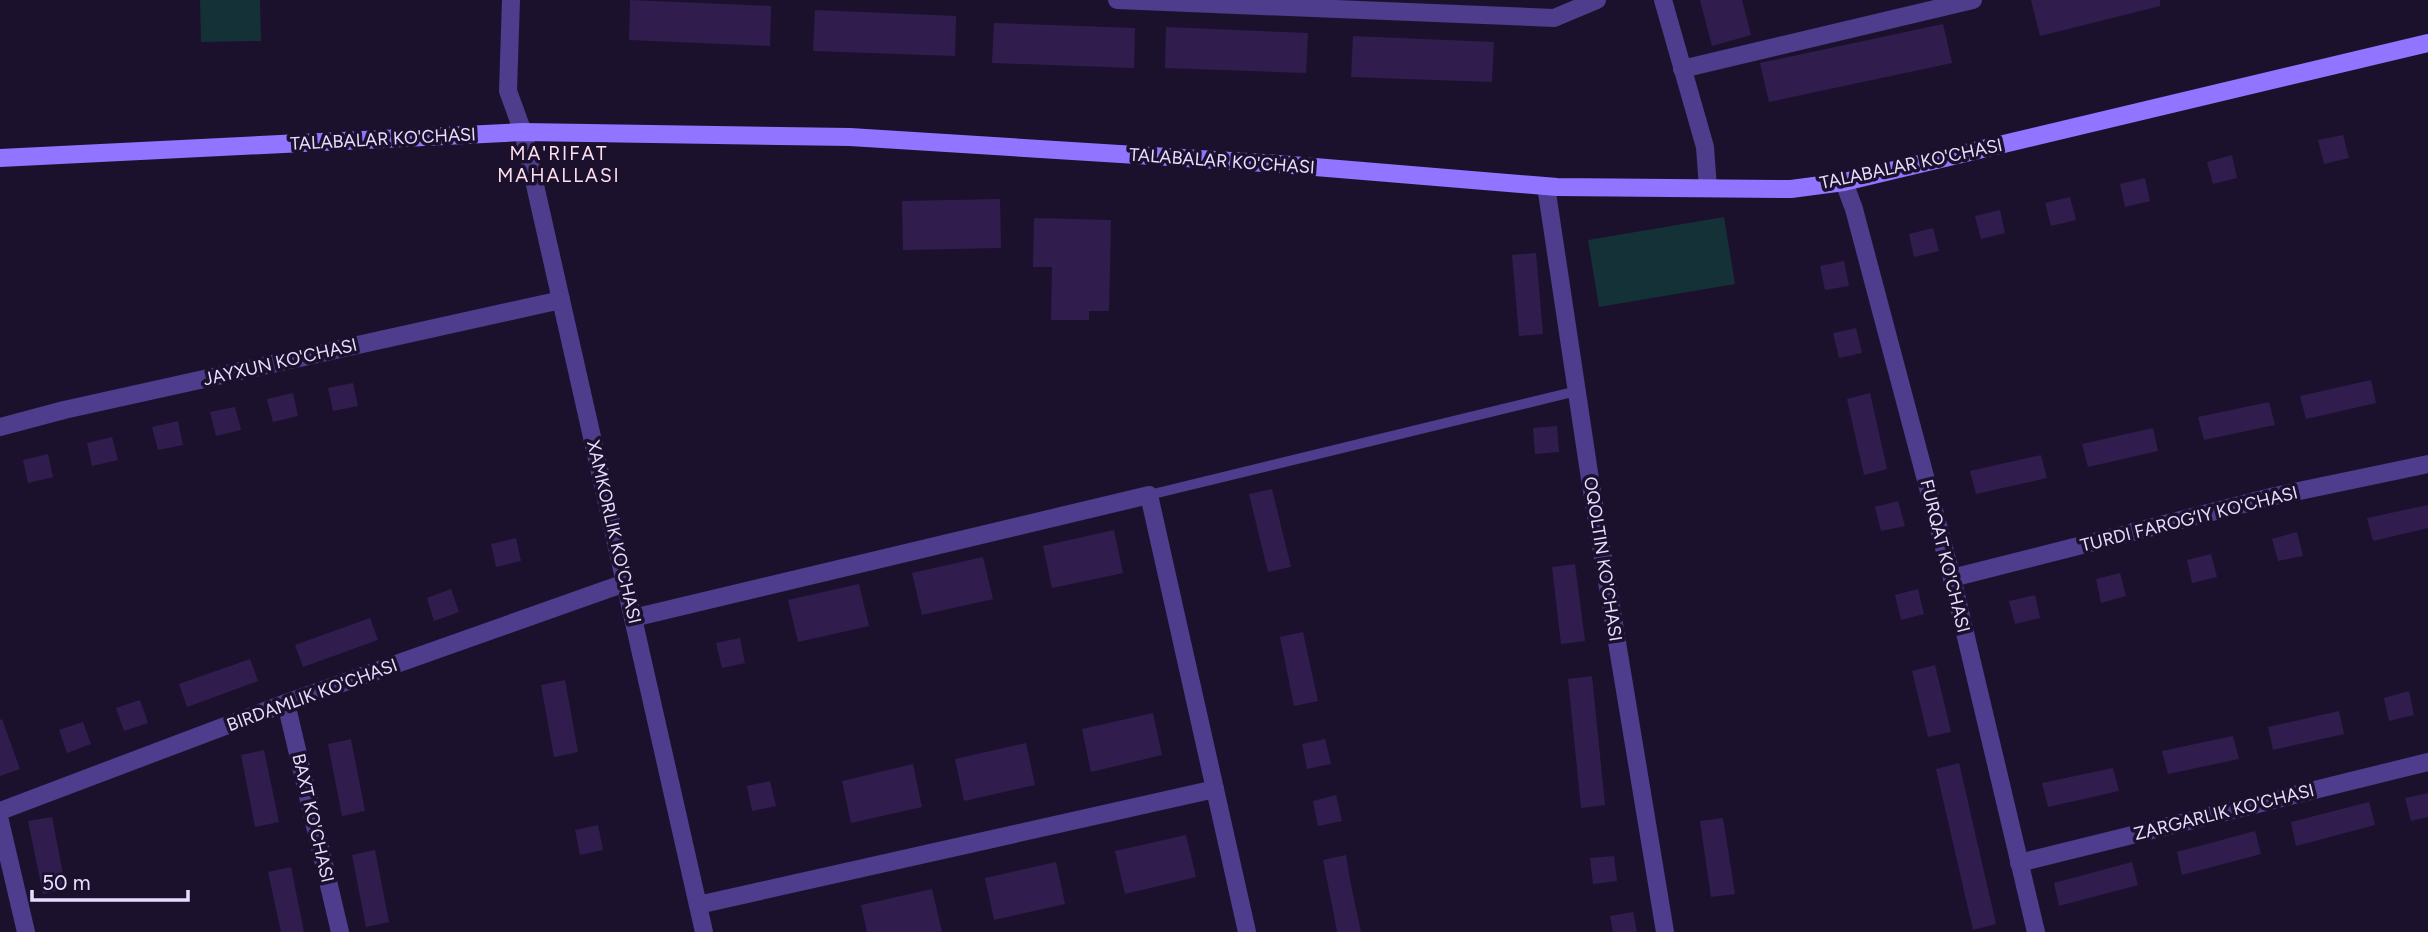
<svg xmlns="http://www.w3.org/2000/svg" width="2428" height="932" viewBox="0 0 2428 932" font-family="Figtree,sans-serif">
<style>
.green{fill:#143137}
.building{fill:#301d4e}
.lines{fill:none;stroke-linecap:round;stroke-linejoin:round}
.lane{stroke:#4e3c8c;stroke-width:10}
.street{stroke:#4e3c8c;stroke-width:18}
.secondary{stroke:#9174ff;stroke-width:18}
.labels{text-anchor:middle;stroke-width:7;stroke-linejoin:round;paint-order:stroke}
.street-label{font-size:18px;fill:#e7ddff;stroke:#1b112d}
.neighbourhood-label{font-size:19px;letter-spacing:2px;fill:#ffdfed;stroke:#1b112d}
</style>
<rect width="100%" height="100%" fill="#1b112d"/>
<g class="green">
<polygon points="200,0 260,0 261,41 201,42"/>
<polygon points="1724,217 1735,284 1599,307 1588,240"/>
</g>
<g class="building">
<polygon points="630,0 771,6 770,46 629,40"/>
<polygon points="1700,0 1742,0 1751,35 1712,46"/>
<polygon points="2031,0 2160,0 2160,6 2040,36"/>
<polygon points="815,10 956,16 955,56 813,51"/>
<polygon points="994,23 1135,28 1134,68 992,63"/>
<polygon points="1943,24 1952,63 1769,102 1760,63"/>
<polygon points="1166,27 1308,33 1306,73 1165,68"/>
<polygon points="1353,36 1494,42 1492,82 1351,77"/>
<polygon points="2343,135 2349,158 2324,164 2318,140"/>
<polygon points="2232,155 2237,178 2213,184 2207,162"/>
<polygon points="2145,178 2150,201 2125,207 2120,184"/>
<polygon points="2070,197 2076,220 2051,226 2045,203"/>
<polygon points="1000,199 1001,248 903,250 902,201"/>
<polygon points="2000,210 2005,233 1981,239 1975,216"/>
<polygon points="1034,218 1111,220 1109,311 1089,311 1089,320 1051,320 1052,267 1033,267"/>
<polygon points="1933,228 1939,251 1914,257 1909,234"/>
<polygon points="1536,253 1543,334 1519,336 1512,255"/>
<polygon points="1844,261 1849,286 1825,290 1820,266"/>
<polygon points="1856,328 1862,353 1839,358 1833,333"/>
<polygon points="2371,380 2376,403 2306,419 2300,396"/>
<polygon points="353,383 358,406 333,411 328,388"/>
<polygon points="293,393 298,416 273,422 267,399"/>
<polygon points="1870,393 1887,469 1864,475 1847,399"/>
<polygon points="2269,402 2275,425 2204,440 2198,417"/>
<polygon points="235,407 241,430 216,436 210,412"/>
<polygon points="178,421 183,445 158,450 152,427"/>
<polygon points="1557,426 1559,452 1535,454 1533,428"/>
<polygon points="2153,428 2158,451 2088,467 2082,444"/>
<polygon points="112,437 118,460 92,466 87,443"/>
<polygon points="48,454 53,477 28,483 23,460"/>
<polygon points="2041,455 2047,478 1976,494 1970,471"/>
<polygon points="1272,489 1291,567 1268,572 1249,494"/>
<polygon points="1898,501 1905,526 1881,531 1875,507"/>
<polygon points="2428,505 2428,528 2373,541 2367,518"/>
<polygon points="1114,530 1123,573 1052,588 1043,546"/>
<polygon points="2297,532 2303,556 2278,561 2272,539"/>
<polygon points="516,538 521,561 496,567 491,544"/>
<polygon points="2211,554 2217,577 2192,583 2187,560"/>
<polygon points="983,557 993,599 922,615 912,573"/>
<polygon points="1575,564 1585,641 1561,644 1552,567"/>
<polygon points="2120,573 2126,596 2101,603 2096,579"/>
<polygon points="859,584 869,626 798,642 788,600"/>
<polygon points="451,589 459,612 434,621 427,598"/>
<polygon points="1918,589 1924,614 1901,620 1895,595"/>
<polygon points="2035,595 2040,618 2015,624 2009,601"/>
<polygon points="370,618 378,640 303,667 295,645"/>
<polygon points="1303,632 1318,701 1294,706 1280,637"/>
<polygon points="740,638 745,663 722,668 716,643"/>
<polygon points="250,659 258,681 187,707 179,684"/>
<polygon points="1935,665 1951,732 1928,737 1912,671"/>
<polygon points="1592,676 1605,805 1581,808 1568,679"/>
<polygon points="565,680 578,752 554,757 541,685"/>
<polygon points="2409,691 2414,715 2389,721 2384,698"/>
<polygon points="140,700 148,723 124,731 116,708"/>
<polygon points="2339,711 2344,734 2273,750 2268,727"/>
<polygon points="1153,713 1162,755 1091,772 1082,729"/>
<polygon points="2,719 20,769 0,776 0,720"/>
<polygon points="83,722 91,744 67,753 59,730"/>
<polygon points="2233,736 2239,759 2168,774 2162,751"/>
<polygon points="351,739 365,811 342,816 328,744"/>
<polygon points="1325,739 1331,764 1307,769 1302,744"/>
<polygon points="1026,743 1035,785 964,801 955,759"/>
<polygon points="264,750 279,822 255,827 241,755"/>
<polygon points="1959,763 1996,924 1973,930 1936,769"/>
<polygon points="913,764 922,807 851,823 842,781"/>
<polygon points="2113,768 2119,791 2048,807 2042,783"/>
<polygon points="770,781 776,806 752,811 747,786"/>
<polygon points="2428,793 2428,817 2411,821 2405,798"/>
<polygon points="1336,795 1342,821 1318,826 1313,801"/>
<polygon points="2369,802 2375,825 2296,846 2291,822"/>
<polygon points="52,817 66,889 43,894 28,821"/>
<polygon points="1723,818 1735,894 1711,897 1700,821"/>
<polygon points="598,825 603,850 580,855 575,830"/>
<polygon points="2255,831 2261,854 2182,875 2177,852"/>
<polygon points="1186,835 1196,877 1125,894 1115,851"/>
<polygon points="375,850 389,922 366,927 352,855"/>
<polygon points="1346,855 1350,880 1361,932 1337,932 1334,915 1323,860"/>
<polygon points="1614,856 1617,881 1593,884 1590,858"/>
<polygon points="1056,862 1065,904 994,920 985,878"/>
<polygon points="2132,862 2138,885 2059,906 2054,883"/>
<polygon points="291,867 304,932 281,932 268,872"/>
<polygon points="932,889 942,932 867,932 861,905"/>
<polygon points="1633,912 1637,932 1613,932 1610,916"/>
</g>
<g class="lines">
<polyline class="lane" points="1149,495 1577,391"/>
<g class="street">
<polyline points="511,0 508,91 523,132 704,932"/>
<polyline points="1117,0 1554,18 1597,0"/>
<polyline points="1663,0 1705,147 1708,188"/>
<polyline points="1682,69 1973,0"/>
<polyline points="1844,182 1854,209 1952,578 2036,932"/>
<polyline points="1546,186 1590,479 1665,932"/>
<polyline points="0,427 64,410 561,300"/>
<polyline points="1952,578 2275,496 2428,464"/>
<polyline points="633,618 1149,495 1247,932"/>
<polyline points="286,703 340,932"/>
<polyline points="0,811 286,703 625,583"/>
<polyline points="0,821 26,932"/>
<polyline points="2019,863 2428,762"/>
<polyline points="698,905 1215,789"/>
</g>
<polyline class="secondary" points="0,158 523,132 850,137 1279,164 1557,187 1791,189 1844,182 2428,43"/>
</g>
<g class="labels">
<g class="street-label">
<text transform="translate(383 139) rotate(-3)" y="6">TALABALAR KO'CHASI</text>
<text transform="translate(1222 161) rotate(4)" y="6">TALABALAR KO'CHASI</text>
<text transform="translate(1911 164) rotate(-12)" y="6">TALABALAR KO'CHASI</text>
<text transform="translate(280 362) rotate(-13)" y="6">JAYXUN KO'CHASI</text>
<text transform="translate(2189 519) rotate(-14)" y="6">TURDI FAROG‘IY KO'CHASI</text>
<text transform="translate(614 532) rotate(77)" y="6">XAMKORLIK KO'CHASI</text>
<text transform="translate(1945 556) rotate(76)" y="6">FURQAT KO'CHASI</text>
<text transform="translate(1603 559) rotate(81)" y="6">OQOLTIN KO'CHASI</text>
<text transform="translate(312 695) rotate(-20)" y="6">BIRDAMLIK KO'CHASI</text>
<text transform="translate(2224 812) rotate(-14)" y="6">ZARGARLIK KO'CHASI</text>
<text transform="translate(313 818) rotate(77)" y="6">BAXT KO'CHASI</text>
</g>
<g class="neighbourhood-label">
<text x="559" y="160">MA'RIFAT<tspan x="559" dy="22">MAHALLASI</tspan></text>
</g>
</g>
<path d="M32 890v10h156v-10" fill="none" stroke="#e7ddff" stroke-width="3.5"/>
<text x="42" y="890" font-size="21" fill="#e7ddff" stroke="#1b112d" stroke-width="5" paint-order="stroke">50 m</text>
</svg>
